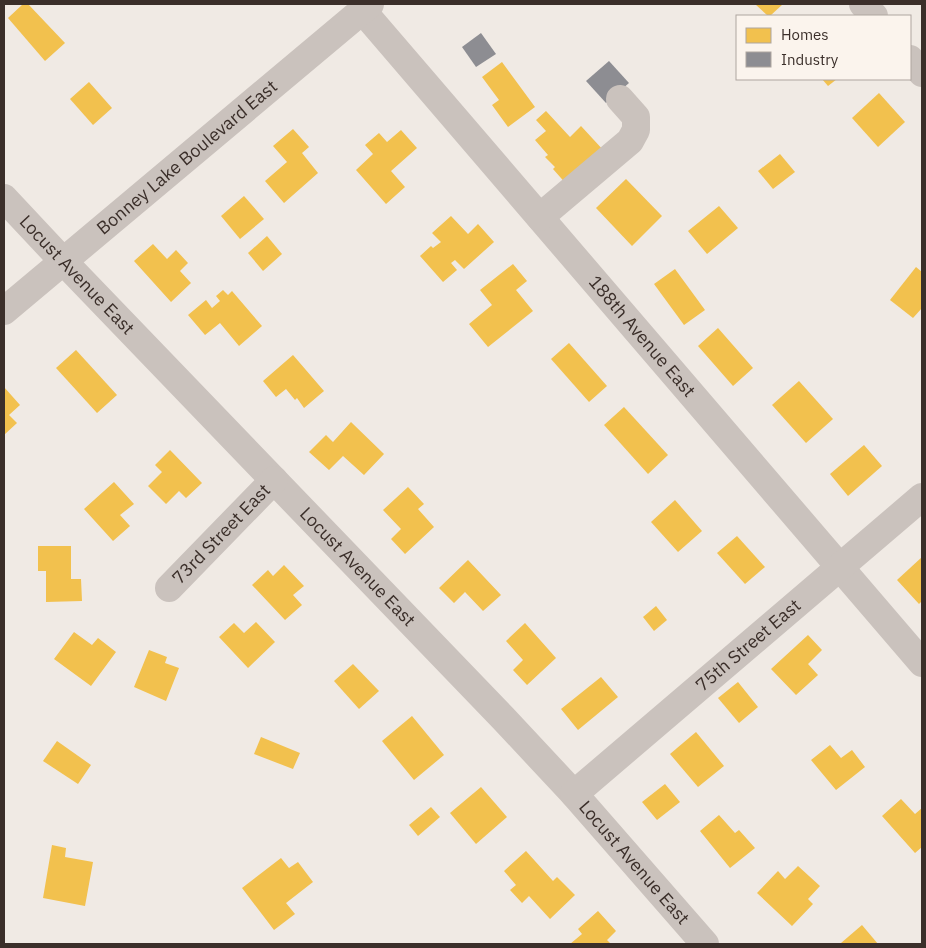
<svg xmlns="http://www.w3.org/2000/svg" width="926" height="948" viewBox="0 0 926 948" font-family="'IBM Plex Sans',sans-serif">
<style>
.homes{fill:#f2c14e}
.industry{fill:#8d8d92}
.lines{fill:none;stroke-linecap:round;stroke-linejoin:round}
.minor{stroke:#cac2bd;stroke-width:28}
.labels{text-anchor:middle;stroke-width:5;stroke-linejoin:round;paint-order:stroke}
.street-label{font-size:18px;fill:#3b2f2a;stroke:#fbf4ed}
</style>
<rect width="100%" height="100%" fill="#f0eae4"/>
<g class="homes">
<polygon points="23,4 28,4 65,43 45,61 8,18"/>
<polygon points="755,4 783,4 770,16 768,16"/>
<polygon points="502,62 535,107 508,127 492,105 499,100 482,77"/>
<polygon points="822,79 837,79 828,86"/>
<polygon points="89,82 112,108 93,125 70,99"/>
<polygon points="879,93 905,122 878,147 852,118"/>
<polygon points="546,111 570,137 581,126 605,152 568,186 553,169 555,167 545,157 548,155 535,140 546,131 536,120"/>
<polygon points="293,129 309,147 302,153 318,173 284,203 265,181 287,162 273,146"/>
<polygon points="401,130 417,148 391,171 405,187 386,204 356,170 373,154 365,145 379,133 387,142"/>
<polygon points="780,154 795,172 773,189 758,171"/>
<polygon points="626,179 662,216 632,246 596,208"/>
<polygon points="244,196 264,219 240,239 221,216"/>
<polygon points="719,206 738,228 707,254 688,231"/>
<polygon points="451,216 468,234 478,224 494,242 464,269 455,260 451,263 457,270 443,282 420,256 431,246 433,248 441,242 432,233"/>
<polygon points="267,236 282,254 263,271 248,253"/>
<polygon points="153,244 167,259 176,250 188,263 180,271 191,283 171,302 134,261"/>
<polygon points="513,264 527,281 516,290 533,311 488,347 469,324 492,305 480,290"/>
<polygon points="916,267 922,272 922,308 913,318 890,300"/>
<polygon points="675,269 705,310 684,325 654,284"/>
<polygon points="223,290 228,295 232,291 262,326 239,346 220,323 205,335 188,315 206,300 212,308 220,301 216,296"/>
<polygon points="718,328 753,368 733,386 698,346"/>
<polygon points="569,343 607,386 589,402 551,359"/>
<polygon points="76,350 117,395 97,413 56,368"/>
<polygon points="293,355 324,391 304,408 297,398 295,400 286,389 276,397 263,381"/>
<polygon points="799,381 833,419 806,443 772,405"/>
<polygon points="4,387 20,405 9,415 17,423 4,435"/>
<polygon points="624,407 668,455 648,474 604,425"/>
<polygon points="351,422 384,454 364,475 343,456 329,470 309,452 326,435 333,442"/>
<polygon points="864,445 882,466 848,496 830,474"/>
<polygon points="170,450 202,483 186,498 179,491 166,504 148,486 162,472 155,465"/>
<polygon points="114,482 134,504 120,515 130,526 113,541 84,509"/>
<polygon points="408,487 424,504 418,509 434,527 405,554 391,539 401,529 383,510"/>
<polygon points="675,500 702,531 678,552 651,522"/>
<polygon points="737,536 765,567 745,584 717,553"/>
<polygon points="38,546 71,546 71,579 81,579 82,601 46,602 46,571 38,571"/>
<polygon points="922,557 922,601 919,604 897,580"/>
<polygon points="468,560 501,595 483,611 465,592 454,603 439,588"/>
<polygon points="284,565 304,586 293,595 302,605 285,620 252,585 268,570 273,576"/>
<polygon points="656,606 667,620 654,631 643,617"/>
<polygon points="256,622 275,642 248,668 219,637 234,623 244,633"/>
<polygon points="525,623 556,658 527,685 513,670 523,660 506,641"/>
<polygon points="74,632 92,645 98,638 116,652 91,686 54,659"/>
<polygon points="808,635 822,650 808,664 818,675 796,695 771,669"/>
<polygon points="149,650 167,657 165,663 179,668 166,701 134,687"/>
<polygon points="353,664 379,691 359,709 334,681"/>
<polygon points="601,677 618,697 578,730 561,709"/>
<polygon points="738,682 758,707 739,723 718,698"/>
<polygon points="412,716 444,755 414,780 382,741"/>
<polygon points="696,732 724,766 698,787 670,754"/>
<polygon points="261,737 300,753 293,769 254,754"/>
<polygon points="57,741 91,765 78,784 43,761"/>
<polygon points="830,745 841,758 852,750 865,767 836,790 811,760"/>
<polygon points="665,784 680,802 657,820 642,802"/>
<polygon points="481,787 507,817 476,844 450,813"/>
<polygon points="901,799 915,814 922,808 922,847 915,853 882,816"/>
<polygon points="431,807 440,817 418,836 409,825"/>
<polygon points="719,815 735,833 739,830 755,848 730,868 700,831"/>
<polygon points="52,845 66,848 65,857 93,862 85,906 43,898"/>
<polygon points="526,851 553,881 557,877 575,895 550,919 529,896 522,903 510,890 516,885 504,871"/>
<polygon points="281,858 289,868 298,862 313,882 286,903 295,914 274,930 242,888"/>
<polygon points="798,866 820,886 808,899 813,904 792,926 757,893 778,871 785,879"/>
<polygon points="598,911 616,931 607,940 611,944 570,944 582,934 578,929"/>
<polygon points="862,925 878,944 842,944 841,943"/>
</g>
<g class="industry">
<polygon points="481,33 496,54 476,67 462,47"/>
<polygon points="609,61 629,83 606,103 586,81"/>
</g>
<g class="lines">
<g class="minor">
<polyline points="863,4 874,16"/>
<path id="s1" d="M362,10L922,663"/>
<polyline points="910,59 922,73"/>
<path id="s2" d="M4,198L63,261L503,718L574,794L705,944"/>
<polyline points="540,217 630,141 636,130 636,117 620,99"/>
<path id="s3" d="M4,311L370,4"/>
<path id="s4" d="M169,588L274,480"/>
<path id="s5" d="M574,794L922,497"/>
</g>
</g>
<g class="labels">
<g class="street-label">
<text dy="6" stroke="none"><textPath href="#s3" startOffset="239">Bonney Lake Boulevard East</textPath></text>
<text dy="6" stroke="none"><textPath href="#s2" startOffset="106">Locust Avenue East</textPath></text>
<text dy="6" stroke="none"><textPath href="#s1" startOffset="430">188th Avenue East</textPath></text>
<text dy="6" stroke="none"><textPath href="#s4" startOffset="75">73rd Street East</textPath></text>
<text dy="6" stroke="none"><textPath href="#s2" startOffset="511">Locust Avenue East</textPath></text>
<text dy="6" stroke="none"><textPath href="#s5" startOffset="229">75th Street East</textPath></text>
<text dy="6" stroke="none"><textPath href="#s2" startOffset="916">Locust Avenue East</textPath></text>
</g>
</g>
<rect width="926" height="948" fill="none" stroke="#3b2f2a" stroke-width="10"/>
<rect x="736" y="15" width="175" height="65" fill="#fbf4ed" stroke="#aea59f"/>
<rect x="746" y="28" width="25" height="15" fill="#f2c14e" stroke="#aea59f"/>
<text x="781" y="40" font-size="15" fill="#3b2f2a">Homes</text>
<rect x="746" y="52" width="25" height="15" fill="#8d8d92" stroke="#aea59f"/>
<text x="781" y="65" font-size="15" fill="#3b2f2a">Industry</text>
</svg>
